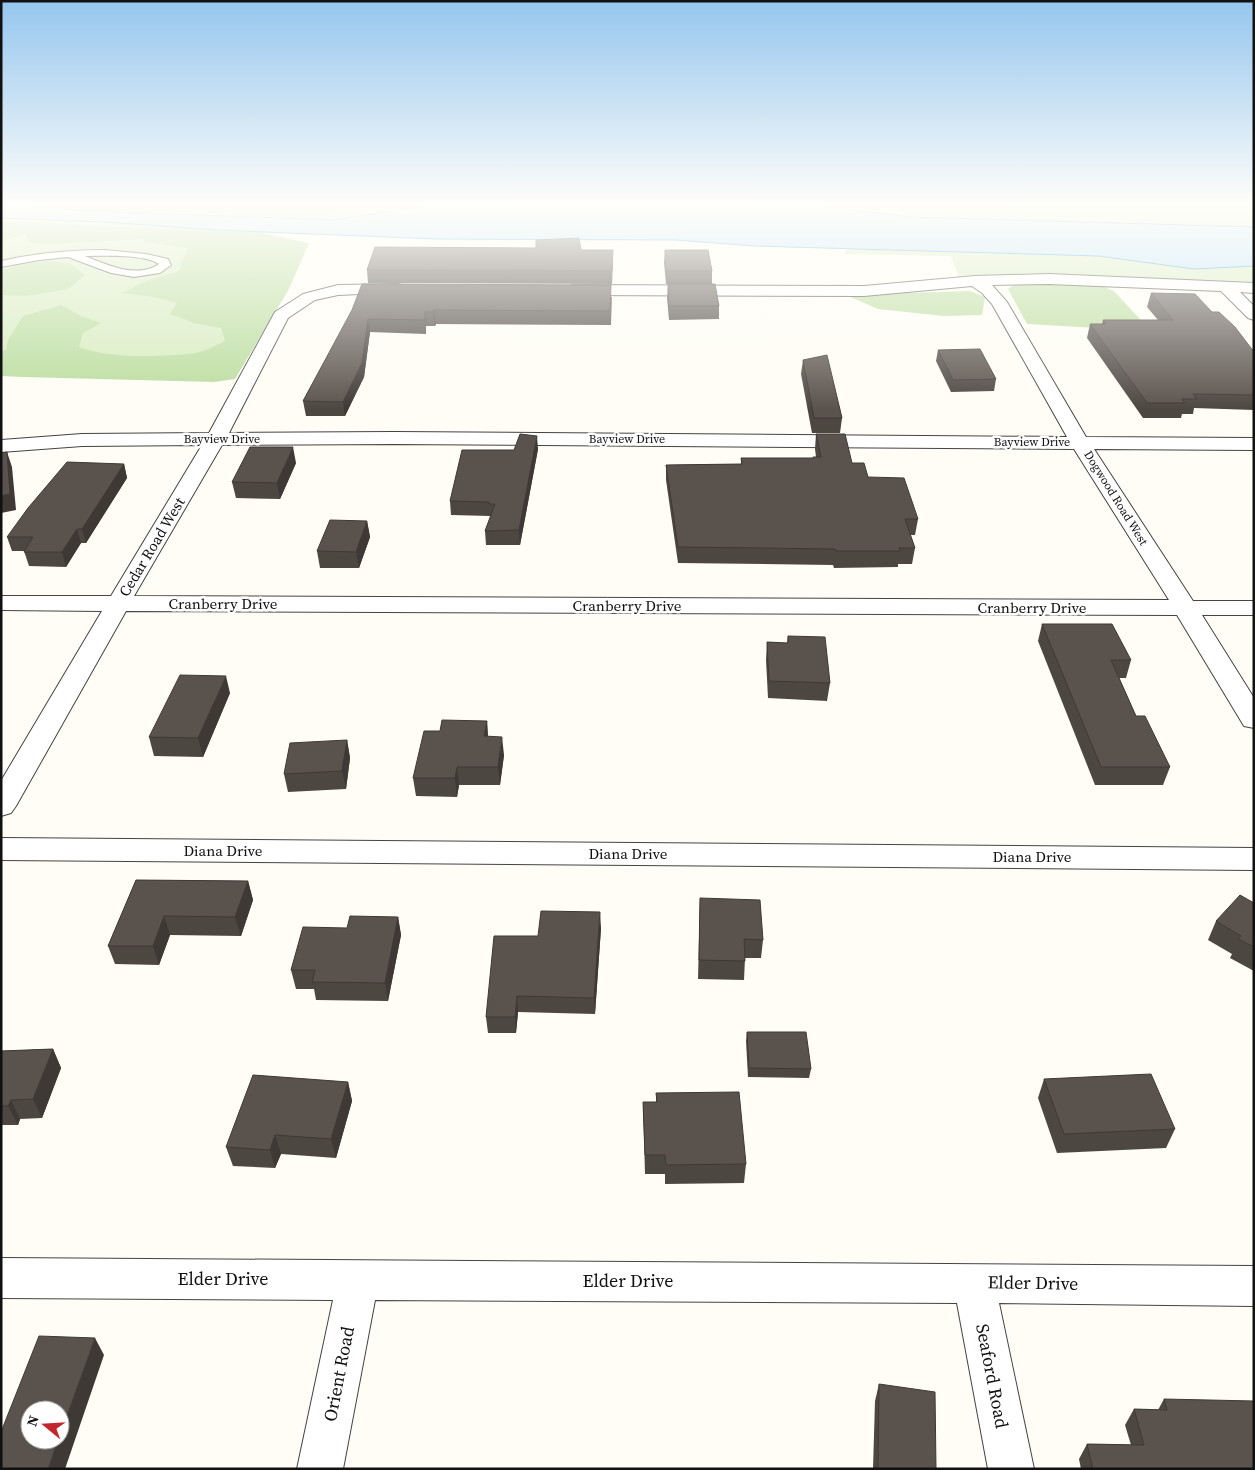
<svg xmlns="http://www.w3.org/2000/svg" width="1255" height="1470" viewBox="0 0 1255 1470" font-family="'Source Serif 4',serif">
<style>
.green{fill:#d5ebbd}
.forest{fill:#b9dc9c}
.water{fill:#b9e0f7;stroke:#3f96cf}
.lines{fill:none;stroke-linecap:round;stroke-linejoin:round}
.service-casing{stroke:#444;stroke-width:2}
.minor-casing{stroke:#444;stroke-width:2}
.service{fill:#fff;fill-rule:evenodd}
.minor{fill:#fff;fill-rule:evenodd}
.wall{fill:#4d4742}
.shaded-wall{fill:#3f3936}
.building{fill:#5a524d;stroke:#3f3936}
.labels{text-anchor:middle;stroke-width:5;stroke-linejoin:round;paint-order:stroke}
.far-street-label{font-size:12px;fill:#111;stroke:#fff}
.street-label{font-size:15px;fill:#111;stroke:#fff}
.near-street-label{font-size:18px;fill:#111;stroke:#fff}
</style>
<rect width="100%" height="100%" fill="#fffdf5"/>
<g class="green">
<polygon points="337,204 466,204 432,205 335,220 288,218 341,215"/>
<polygon points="805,204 1254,204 1254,227 912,217"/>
<polygon points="1,218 105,222 214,230 284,279 230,377 1,374"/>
<polygon points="846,248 1098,256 1194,269 1254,266 1254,282 1026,274 959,277 951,256 845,254"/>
</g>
<g class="forest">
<polygon points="9,204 337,204 341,215 288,218 88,211"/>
<path d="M1,221L181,230L257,232L309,243L289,289L235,379L214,382L23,377L1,376V352L6,350L8,340L23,316L61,305L81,316L101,323L83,333L79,347C108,359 165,357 196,353C205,351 217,345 225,341L221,328L194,323L170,314L177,303L154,297L122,293L148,280L179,271L187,248L145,242L141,239L52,244L30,243L26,234L1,241Z"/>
<polygon points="53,261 73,265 85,275 68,289 26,296 1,295 1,270 27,263"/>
<polygon points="1095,283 1114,291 1151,331 1027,324 1008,289 1015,284"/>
<polygon points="970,291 985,297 982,315 944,316 878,309 846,295"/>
</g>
<polygon class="water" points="1,204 88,211 335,220 432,205 805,204 912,217 1254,227 1254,266 1194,269 1098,256 755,246 675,240 435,239 214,230 105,222 1,218"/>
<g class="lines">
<g class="service-casing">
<path id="service" d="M105,250L146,254L168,259L171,265L160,273L134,277L111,273L68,257L39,260L1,267V261C36,253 70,250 105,250ZM85,256C104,256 144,254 159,264C137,279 107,265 85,256Z"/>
</g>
<g class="minor-casing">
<g id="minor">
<path d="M1049,274L1254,283V293L1240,292L1254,306V320L1248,318L1221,291L1049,284L992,285L1007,302L1086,437L1254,438V450L1094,449L1193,601H1254V615H1202L1254,698V728L1244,726L1177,615L126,611L16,806L11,813L1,816V781L102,611L1,610V596H111L202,445L82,446L1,452V440L82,434L209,433L275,312L303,294L338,285L398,284L404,286L406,289L404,292L338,295L315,300L288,318L229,433L394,432L1067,437L992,304L982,293L972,286L864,296L573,295L567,293L565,290L567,287L573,285L864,286L975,276ZM394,444L1074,449L1169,600L134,596L222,445Z"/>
<polygon points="1,838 1254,848 1254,870 1,860"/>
<polygon points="1,1258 1254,1266 1254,1306 999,1303 1034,1469 988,1469 957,1303 375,1300 343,1469 297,1469 333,1300 1,1298"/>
</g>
</g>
<use href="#service" class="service"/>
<use href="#minor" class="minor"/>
</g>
<g class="wall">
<polygon points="581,250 613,263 612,284 368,283 367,270"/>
<polygon points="665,250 712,271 712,284 666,284 664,263"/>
<polygon points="668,284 719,306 719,319 669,320 667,298"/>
<polygon points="1151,293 1212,312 1254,352 1254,410 1194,408 1193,414 1182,414 1181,418 1143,418 1087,338 1090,324 1102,324 1103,320 1158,320 1147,307"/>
<polygon points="612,297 611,325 436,324 435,326 426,326 426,334 370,332 364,377 345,416 306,416 303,401 352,310"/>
<polygon points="938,350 996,379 994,391 951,392 936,361"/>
<polygon points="803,360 842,418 840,433 812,433 801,374"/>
<polygon points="816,434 852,463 868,477 918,519 915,535 910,535 915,548 912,564 898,564 898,567 834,568 833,565 678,563 666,480 666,465 741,464 741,458 813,458 816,457 815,449"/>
<polygon points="538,449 520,545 486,545 485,531 490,518 490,516 451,515 450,501 514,450"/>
<polygon points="296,463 280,499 236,498 232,482"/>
<polygon points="124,464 127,478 86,543 81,543 66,567 29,566 24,551 12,551 7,537"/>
<polygon points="367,521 370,537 359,568 320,568 317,551"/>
<polygon points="1042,624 1131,660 1126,678 1119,678 1136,716 1170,767 1163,785 1095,785 1038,641"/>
<polygon points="788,636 830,683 827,701 768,698 766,660 767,642 787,643"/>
<polygon points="230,693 203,757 154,756 149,737"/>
<polygon points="487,721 488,737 504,755 500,785 459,785 457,797 416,796 413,778 440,731"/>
<polygon points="347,740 350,758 346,789 288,792 284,774"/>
<polygon points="136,880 248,881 253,900 241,936 170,935 159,965 115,964 108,946"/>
<polygon points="700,898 763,940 761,958 745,958 744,980 698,979"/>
<polygon points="1254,903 1254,971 1230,958 1232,954 1208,940 1216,921"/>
<polygon points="398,917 401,935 388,1001 316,1000 314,989 296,989 291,970 347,928"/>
<polygon points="601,928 595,1014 518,1012 516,1033 488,1033 486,1017 538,936"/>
<polygon points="747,1032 811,1069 809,1078 748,1077 746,1041"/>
<polygon points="53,1049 61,1068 42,1118 20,1119 18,1125 1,1125 1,1051"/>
<polygon points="1044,1079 1175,1129 1166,1148 1057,1153 1038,1098"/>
<polygon points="348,1082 352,1101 336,1158 281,1154 275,1168 233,1166 226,1147"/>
<polygon points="656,1093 746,1164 744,1183 665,1184 665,1174 645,1174 643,1102 656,1102"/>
<polygon points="879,1384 936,1469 873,1469 875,1401"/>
<polygon points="1164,1399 1254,1469 1081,1469 1079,1459 1087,1444 1131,1445 1125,1425 1134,1409 1158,1410"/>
</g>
<g class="shaded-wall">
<polygon points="434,310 436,324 435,326 433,312"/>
<polygon points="425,312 426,326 426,334 425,320"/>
<polygon points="368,319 370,332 364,377 345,416 343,402"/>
<polygon points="537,436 538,449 520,545 519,530"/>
<polygon points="293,447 296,463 280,499 277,483"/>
<polygon points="7,452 12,467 16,510 1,513 1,496"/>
<polygon points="124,464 127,478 86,543 82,529"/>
<polygon points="367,521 370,537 359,568 356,552"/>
<polygon points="77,529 81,543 66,567 62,552"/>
<polygon points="226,676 230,693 203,757 198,738"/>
<polygon points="487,721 488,739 484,736"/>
<polygon points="502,737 504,755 500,785 498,767"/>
<polygon points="347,740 350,758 346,789 342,771"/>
<polygon points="457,767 459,785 457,797 455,778"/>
<polygon points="248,881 253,900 241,936 235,917"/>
<polygon points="600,912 601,928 595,1014 594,998"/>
<polygon points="164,916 170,935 159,965 153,946"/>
<polygon points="398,917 401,935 388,1001 385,983"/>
<polygon points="517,996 518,1012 516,1033 515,1017"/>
<polygon points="53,1049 61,1068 42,1118 33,1099"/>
<polygon points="348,1082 352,1101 336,1158 331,1139"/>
<polygon points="11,1100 20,1119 18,1125 8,1106"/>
<polygon points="275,1135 281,1154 275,1168 270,1150"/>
<polygon points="95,1338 104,1355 65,1469 48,1469 58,1440 60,1440 60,1435"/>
</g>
<g class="building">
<polygon points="579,238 581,250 613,250 612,271 367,270 375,247 536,248 536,240"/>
<polygon points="665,250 708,250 712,271 666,271"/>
<polygon points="362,284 611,285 610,311 434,310 433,312 425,312 425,320 368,319 362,363 343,402 303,401 352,310"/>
<polygon points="668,284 715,284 719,306 669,306"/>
<polygon points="1151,293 1195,294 1212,312 1219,312 1235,327 1254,352 1254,395 1193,394 1197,399 1182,399 1185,403 1147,403 1090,324 1106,324 1103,320 1173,320"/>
<polygon points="980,349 996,379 953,380 938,350"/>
<polygon points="827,355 842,418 814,418 803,360"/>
<polygon points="520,434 537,436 519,530 485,531 495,504 489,504 489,502 450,501 462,450 514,450"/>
<polygon points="816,434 845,434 852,463 864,463 868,477 904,478 918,519 905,519 915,548 899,548 900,551 836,551 835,549 678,547 666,465 742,464 741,458 813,458 813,457 821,457"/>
<polygon points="250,447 293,447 277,483 232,482"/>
<polygon points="7,452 10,494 1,496 1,453"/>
<polygon points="67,462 124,464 82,529 77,529 62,552 24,552 33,537 7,537 28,508"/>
<polygon points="330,520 367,521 356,552 317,551"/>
<polygon points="1042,624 1112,624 1131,660 1111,660 1136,716 1145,716 1170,767 1101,767"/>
<polygon points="788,636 825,637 830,683 769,681 767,642 788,643"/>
<polygon points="180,675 226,676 198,738 149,737"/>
<polygon points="442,720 487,721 484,736 502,737 498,767 457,767 455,778 413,778 424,731 440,731"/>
<polygon points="347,740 342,771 284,774 290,743"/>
<polygon points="136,880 248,881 235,917 164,916 153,946 108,946"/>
<polygon points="1240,895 1254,903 1254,947 1238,939 1241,936 1216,921"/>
<polygon points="700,898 760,900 763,940 744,939 745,961 699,960"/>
<polygon points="541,911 600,912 594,998 517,996 515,1017 486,1017 494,936 538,936"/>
<polygon points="350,916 398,917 385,983 312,982 315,970 291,970 303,927 347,928"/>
<polygon points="747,1032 806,1032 811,1069 749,1068"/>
<polygon points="53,1049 33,1099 11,1100 8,1106 1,1106 1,1051"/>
<polygon points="1151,1074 1175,1129 1064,1134 1044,1079"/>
<polygon points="253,1075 348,1082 331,1139 275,1135 270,1150 226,1147"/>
<polygon points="739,1092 746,1164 666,1165 665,1155 645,1155 643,1102 657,1102 656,1093"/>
<polygon points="39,1336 95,1338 60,1435 60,1410 30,1410 30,1440 58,1440 48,1469 1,1469 1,1432"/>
<polygon points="879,1384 935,1392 936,1469 878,1469"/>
<polygon points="1164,1399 1254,1401 1254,1469 1093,1469 1087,1444 1144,1445 1134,1409 1167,1410"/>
</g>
<linearGradient id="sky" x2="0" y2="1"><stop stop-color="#95c6ee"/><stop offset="0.5" stop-color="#fffefa"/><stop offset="1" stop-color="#fffefa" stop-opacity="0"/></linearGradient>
<rect width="1255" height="410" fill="url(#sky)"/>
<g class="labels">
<g class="far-street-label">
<text x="222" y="443">Bayview Drive</text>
<text x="627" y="443">Bayview Drive</text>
<text x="1032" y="446">Bayview Drive</text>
<text transform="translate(1116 498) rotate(58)" y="4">Dogwood Road West</text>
</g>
<g class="street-label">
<text transform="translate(152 547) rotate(-59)" y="5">Cedar Road West</text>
<text x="223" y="609">Cranberry Drive</text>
<text x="627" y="611">Cranberry Drive</text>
<text x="1032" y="613">Cranberry Drive</text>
<text x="223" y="856">Diana Drive</text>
<text x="628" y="859">Diana Drive</text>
<text x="1032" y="862">Diana Drive</text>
</g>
<g class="near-street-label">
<text x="223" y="1285">Elder Drive</text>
<text x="628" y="1287">Elder Drive</text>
<text transform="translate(1033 1283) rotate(1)" y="6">Elder Drive</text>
<text transform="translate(339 1374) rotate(-79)" y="6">Orient Road</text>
<text transform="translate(992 1376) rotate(79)" y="6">Seaford Road</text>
</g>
</g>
<rect width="1255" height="1470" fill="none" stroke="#111111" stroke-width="5"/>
<g transform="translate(45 1425) rotate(288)"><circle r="24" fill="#ffffff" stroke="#a0a0a0"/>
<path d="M0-4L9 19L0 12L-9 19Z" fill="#c4262e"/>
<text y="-8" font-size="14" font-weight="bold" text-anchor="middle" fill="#111111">N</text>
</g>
</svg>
